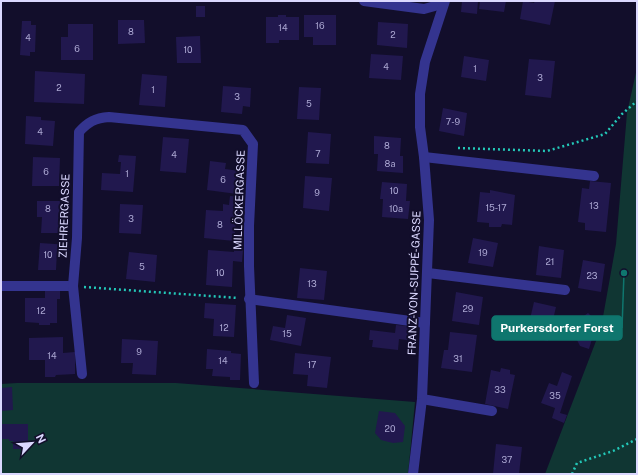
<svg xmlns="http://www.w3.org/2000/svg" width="638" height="475" viewBox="0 0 638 475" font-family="'Public Sans',sans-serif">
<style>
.green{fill:#103633}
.building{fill:#21184e}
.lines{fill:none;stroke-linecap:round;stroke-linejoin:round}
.path{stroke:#23c8b8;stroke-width:2.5;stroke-dasharray:2 3;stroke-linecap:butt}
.minor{stroke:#34348f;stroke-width:10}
.labels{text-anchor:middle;stroke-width:4;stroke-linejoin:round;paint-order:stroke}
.number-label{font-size:9px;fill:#aca8d3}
.street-label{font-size:11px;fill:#dbd8ff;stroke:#120e2b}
.leader{fill:none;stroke:#0f766e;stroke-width:1.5}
.callout-dot{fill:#0f766e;stroke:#120e2b;stroke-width:1.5}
.callout{fill:#0f766e;stroke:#0f766e;stroke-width:1.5}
.callout-label{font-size:12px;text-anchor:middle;font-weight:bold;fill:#fff}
</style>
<rect width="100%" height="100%" fill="#120e2b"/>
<g class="green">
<polygon points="637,68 637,474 545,474 601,328 616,244 627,113"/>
<polygon points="17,383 176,383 415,402 408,474 1,474 1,384"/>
</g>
<g class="building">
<polygon points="462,1 478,1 477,14 461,12"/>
<polygon points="480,1 506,1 504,12 479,9"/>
<polygon points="523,1 534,3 535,1 555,1 550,25 520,19"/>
<rect x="196" y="6" width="9" height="11"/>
<polygon points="278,15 286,15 286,17 299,17 299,40 279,40 279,43 266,43 266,17 278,17"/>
<polygon points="304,15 336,15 336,45 313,45 313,37 304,37"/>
<polygon points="118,20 144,20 145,43 118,44"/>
<polygon points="22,21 31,21 31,25 36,25 35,52 30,52 30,56 20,55"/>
<polygon points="378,22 408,24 407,48 377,45"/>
<polygon points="68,24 93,24 93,60 61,60 61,37 68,37"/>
<polygon points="200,36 201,63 177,63 176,37"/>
<polygon points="371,54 403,56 401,80 369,78"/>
<polygon points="464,56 489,60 486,81 461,77"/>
<polygon points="529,59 555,61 551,98 525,95"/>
<polygon points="35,71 85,74 84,104 34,102"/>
<polygon points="142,74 167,76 165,107 139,105"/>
<polygon points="223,86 251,88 250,107 243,106 242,114 221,112"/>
<polygon points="299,87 321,88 319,120 297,119"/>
<polygon points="443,108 467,113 464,136 439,131"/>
<polygon points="26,116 41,117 41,120 55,121 53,146 25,144"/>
<polygon points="308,132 331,134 329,164 306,163"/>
<polygon points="374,136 401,138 400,156 403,156 403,173 377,171 378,154 374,154"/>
<polygon points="163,137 189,139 186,173 160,171"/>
<polygon points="119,155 136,156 133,192 101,190 102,173 120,174 121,162 118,162"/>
<polygon points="33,157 60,158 59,186 32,186"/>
<polygon points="210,161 226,163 225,169 240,171 237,194 207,190"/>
<polygon points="305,176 332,178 329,211 303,208"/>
<polygon points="590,181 611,183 606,232 585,230 585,223 578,222 582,188 589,189"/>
<polygon points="382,182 407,184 406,201 410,201 408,219 382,217 383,199 380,199"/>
<polygon points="490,190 515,195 512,225 502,224 501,227 489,227 489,223 477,222 480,192 490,193"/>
<polygon points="230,196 243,197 242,206 245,206 244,213 237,213 234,241 204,238 206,210 223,211 223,204 229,205"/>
<polygon points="37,201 60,201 59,233 41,233 42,217 37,217"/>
<polygon points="120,204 143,205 141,234 119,233"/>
<polygon points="473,238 498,243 493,267 468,263"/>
<polygon points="40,243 69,245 69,251 57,251 56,270 38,270"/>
<polygon points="539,246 564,250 561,278 536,275"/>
<polygon points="234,249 243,250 242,262 233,261 232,287 206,285 208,250 234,252"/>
<polygon points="129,252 157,255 155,282 126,279"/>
<polygon points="583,260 605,264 601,292 578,288"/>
<polygon points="300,268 327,271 324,300 297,298"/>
<polygon points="45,289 60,290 60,299 57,299 57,323 50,323 50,325 39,325 39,323 25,322 25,298 45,298"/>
<polygon points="456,292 483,297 479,325 452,321"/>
<polygon points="534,302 556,307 548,341 526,336"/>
<polygon points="205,303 236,305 234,337 213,336 214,319 204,318"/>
<polygon points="588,313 597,322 589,349 580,346 570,326"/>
<polygon points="287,315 306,318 301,346 270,340 273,326 285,328"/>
<polygon points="396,325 409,326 407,340 399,339 398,350 372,347 373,340 369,340 370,330 395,333"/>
<polygon points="450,332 477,335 472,372 441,368 444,350 448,350"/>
<polygon points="63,337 63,353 75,352 75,374 56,375 55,377 45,377 45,360 29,360 29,338"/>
<polygon points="122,339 158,341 156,375 132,374 133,363 121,363"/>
<polygon points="207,349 231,351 231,353 241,354 240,380 230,380 230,377 212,376 213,369 206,369"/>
<polygon points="295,353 331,357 327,388 307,386 308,375 293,374"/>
<polygon points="501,368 510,370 510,374 515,375 508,409 485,404 491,370 500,372"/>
<polygon points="562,372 572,376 560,413 567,415 564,423 552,418 555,408 541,403 549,383 557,386"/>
<polygon points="12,387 13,410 1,411 1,388"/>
<polygon points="379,411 395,413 405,426 403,442 393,443 381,440 375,433"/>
<polygon points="1,424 28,424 28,449 13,449 13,441 9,441 9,439 1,439"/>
<polygon points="496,444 522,447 519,474 493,474"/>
</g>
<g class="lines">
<g class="path">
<polyline points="458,148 547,151 605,134 622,114 637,101"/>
<polyline points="84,287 238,298"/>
<polyline points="572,474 577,463 613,451 637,439"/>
</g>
<g class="minor">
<polyline points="364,1 424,9 442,4"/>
<polyline points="424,157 594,176"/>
<polyline points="428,273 565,290"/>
<polyline points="1,286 73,286"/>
<polyline points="249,299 425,323"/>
<path d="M82,374L73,286L77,238L79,132C88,122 95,118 109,117L243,130L253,144L249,226V266L254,383"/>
<polyline points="422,399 492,411"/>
<polyline points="413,474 422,399 429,220 424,157 420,127 420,94 425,62 445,1"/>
</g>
</g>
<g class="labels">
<g class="number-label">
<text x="320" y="29">16</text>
<text x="283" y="31">14</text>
<text x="131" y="35">8</text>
<text x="393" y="38">2</text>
<text x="28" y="41">4</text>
<text x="77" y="52">6</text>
<text x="188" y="53">10</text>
<text x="386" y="70">4</text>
<text x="475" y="72">1</text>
<text x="540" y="81">3</text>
<text x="59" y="91">2</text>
<text x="153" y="93">1</text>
<text x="237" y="100">3</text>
<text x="309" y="107">5</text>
<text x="453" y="125">7-9</text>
<text x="40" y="135">4</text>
<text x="387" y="149">8</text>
<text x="318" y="157">7</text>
<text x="174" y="158">4</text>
<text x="390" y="167">8a</text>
<text x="46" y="175">6</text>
<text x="127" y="177">1</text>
<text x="223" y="183">6</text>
<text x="394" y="194">10</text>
<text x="317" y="196">9</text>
<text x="594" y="209">13</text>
<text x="496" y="211">15-17</text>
<text x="48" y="212">8</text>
<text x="396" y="212">10a</text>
<text x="131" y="222">3</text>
<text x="220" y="228">8</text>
<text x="483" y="256">19</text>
<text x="48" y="258">10</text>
<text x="550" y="265">21</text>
<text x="142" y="270">5</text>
<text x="220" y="276">10</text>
<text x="592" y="279">23</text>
<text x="312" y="287">13</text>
<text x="468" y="312">29</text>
<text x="41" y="314">12</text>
<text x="224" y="331">12</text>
<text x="287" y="337">15</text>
<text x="139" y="355">9</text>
<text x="52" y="359">14</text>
<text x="458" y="362">31</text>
<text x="223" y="364">14</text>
<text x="312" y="368">17</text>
<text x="500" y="393">33</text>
<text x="555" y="399">35</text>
<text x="390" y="432">20</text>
<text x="507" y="463">37</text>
</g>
<g class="street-label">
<text transform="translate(239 200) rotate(-88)" y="4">MILLÖCKERGASSE</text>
<text transform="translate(64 216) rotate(-88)" y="4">ZIEHRERGASSE</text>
<text transform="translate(414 283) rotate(-88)" y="4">FRANZ-VON-SUPPÉ-GASSE</text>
</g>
</g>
<path class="leader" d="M624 273L622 328"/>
<circle class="callout-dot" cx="624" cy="273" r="4"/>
<rect class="callout" x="492" y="316" width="130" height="24" rx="4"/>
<g class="callout-label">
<text x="557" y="332">Purkersdorfer Forst</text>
</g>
<rect width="638" height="475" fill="none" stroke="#dbd8ff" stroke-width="4"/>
<g transform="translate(32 443) rotate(64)" stroke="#120e2b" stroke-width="3" paint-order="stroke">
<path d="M0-3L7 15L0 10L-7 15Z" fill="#dbd8ff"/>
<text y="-6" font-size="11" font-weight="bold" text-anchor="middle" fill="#dbd8ff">N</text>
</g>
</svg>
